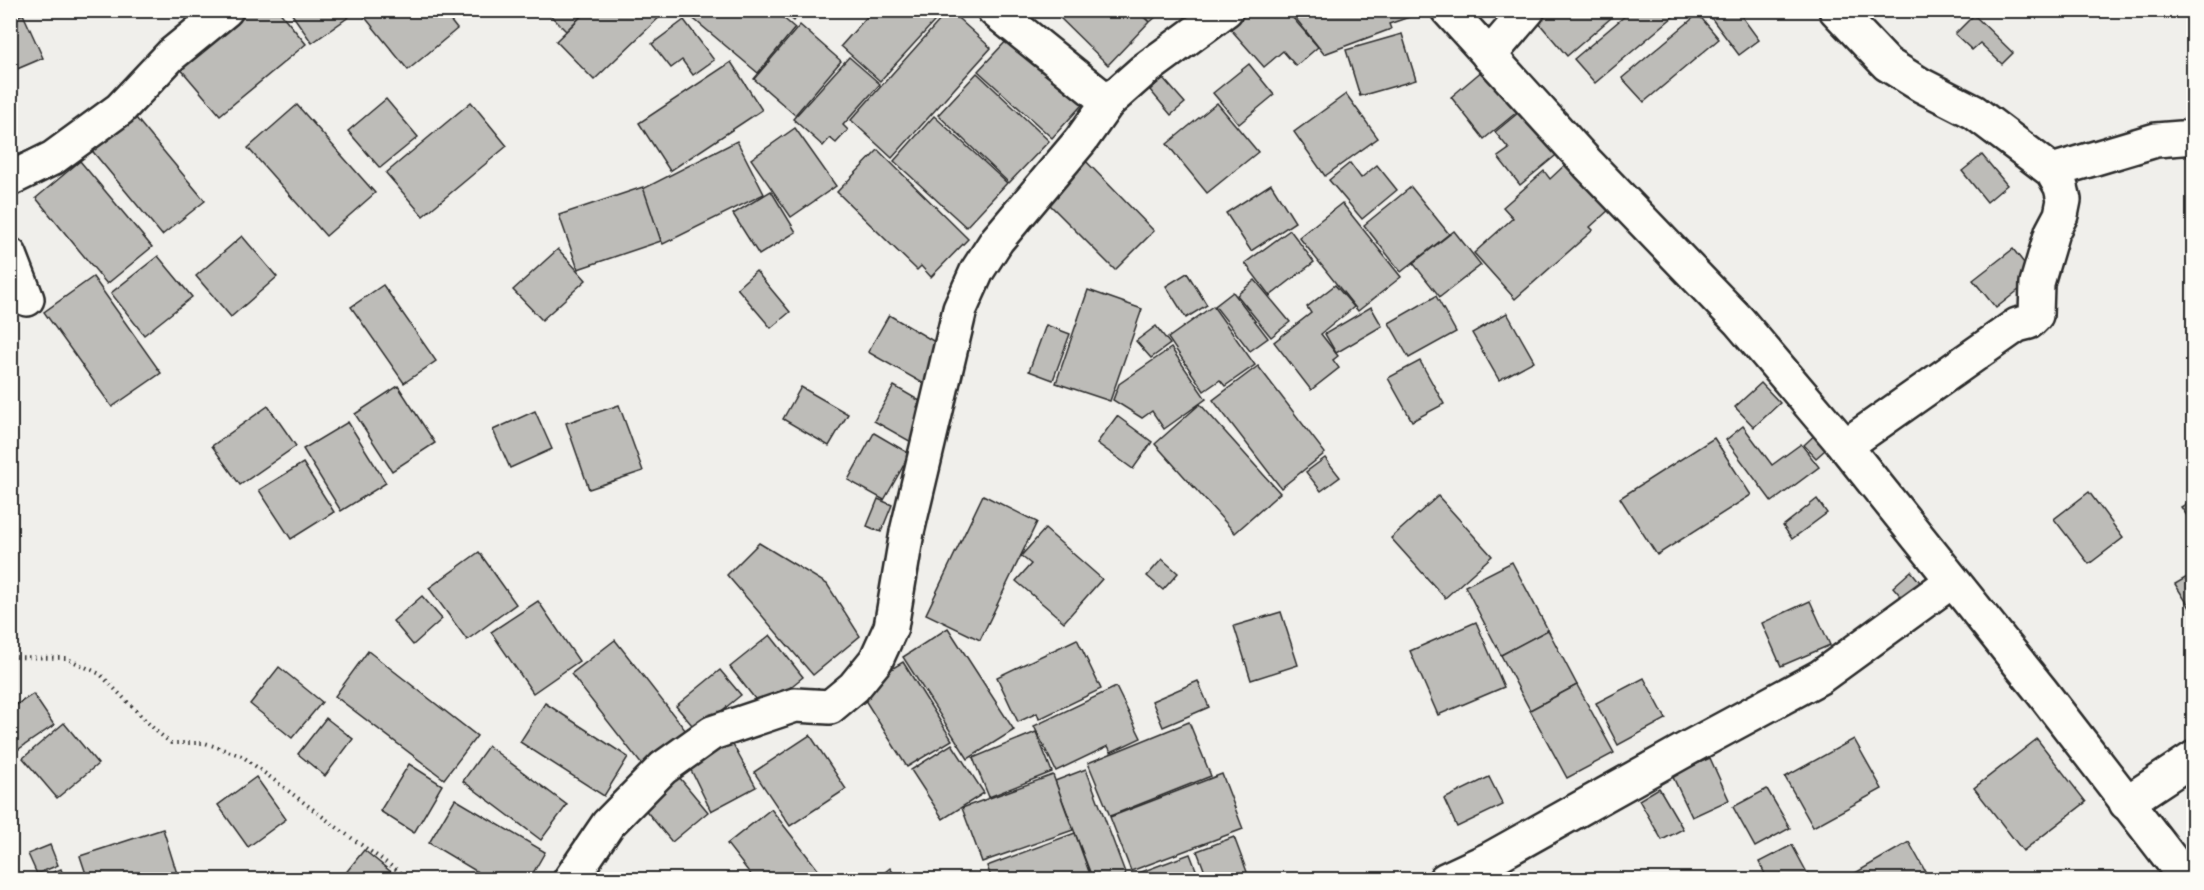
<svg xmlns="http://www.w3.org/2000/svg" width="2204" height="890" viewBox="0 0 2204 890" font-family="Caveat,sans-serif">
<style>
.building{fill:#bdbcb8;stroke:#2b2b2b;stroke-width:1.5}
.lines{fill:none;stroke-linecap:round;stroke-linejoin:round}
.street-casing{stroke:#2b2b2b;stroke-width:38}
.secondary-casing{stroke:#2b2b2b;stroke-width:38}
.path{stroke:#2b2b2b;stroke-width:4;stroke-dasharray:1.5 4.5;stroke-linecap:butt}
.street{stroke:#fdfcf7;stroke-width:33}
.secondary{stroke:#fdfcf7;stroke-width:33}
</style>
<rect width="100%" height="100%" fill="#f0efeb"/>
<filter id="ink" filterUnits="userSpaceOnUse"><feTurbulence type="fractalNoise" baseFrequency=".0167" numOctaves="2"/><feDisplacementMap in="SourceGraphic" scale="12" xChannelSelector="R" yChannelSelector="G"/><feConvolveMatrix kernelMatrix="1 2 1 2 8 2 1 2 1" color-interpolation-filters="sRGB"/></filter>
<g filter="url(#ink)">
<g class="building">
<polygon points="248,10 278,10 306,44 220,115 179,67"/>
<polygon points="289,10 346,10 350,16 312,43"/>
<polygon points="359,10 442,10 457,29 408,70"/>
<polygon points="545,10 587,10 566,31"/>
<polygon points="588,10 667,10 594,80 556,41"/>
<polygon points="683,10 774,10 795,28 758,73"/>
<polygon points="780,10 801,10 794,21"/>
<polygon points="873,10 944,11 880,81 841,46"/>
<polygon points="949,10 991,48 892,158 851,120"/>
<polygon points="1052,10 1136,10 1149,22 1108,65"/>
<polygon points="1140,10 1164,10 1150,22"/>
<polygon points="1244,10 1286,10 1318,47 1296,66 1283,51 1264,67 1227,25"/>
<polygon points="1289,10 1405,10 1409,17 1389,24 1391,29 1324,54"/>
<polygon points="1540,10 1604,10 1611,18 1567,56 1533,16"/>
<polygon points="1632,10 1680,11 1595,83 1574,59"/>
<polygon points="1714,10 1737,10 1759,40 1739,55 1709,15"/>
<polygon points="23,14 43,58 10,72 10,20"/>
<polygon points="1698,14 1719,39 1644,102 1622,78"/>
<polygon points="1974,15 2013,53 2002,64 1980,43 1972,50 1955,34"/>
<polygon points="684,20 714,60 693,75 682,60 671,68 652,44"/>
<polygon points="800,25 841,61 795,115 754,79"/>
<polygon points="1402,34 1416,80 1360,96 1346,50"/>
<polygon points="1010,37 1090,96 1052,138 978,71"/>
<polygon points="849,57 880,84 843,125 848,130 836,143 830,138 823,146 793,119"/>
<polygon points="731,62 762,110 670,171 639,123"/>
<polygon points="1249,64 1274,95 1239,124 1213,93"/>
<polygon points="1483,70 1517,112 1484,139 1451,97"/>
<polygon points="977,73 1049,141 1009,183 938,115"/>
<polygon points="1163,78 1185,103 1171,115 1150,90"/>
<polygon points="1346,94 1378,138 1325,176 1294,132"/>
<polygon points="386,99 418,137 380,168 348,131"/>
<polygon points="471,102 507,146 423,216 386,173"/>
<polygon points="1217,103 1258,152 1207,193 1167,144"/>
<polygon points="297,105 375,193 326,236 248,148"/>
<polygon points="1524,108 1560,152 1520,185 1498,157 1509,149 1495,132"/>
<polygon points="131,112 205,201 162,235 89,147"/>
<polygon points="934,116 1007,183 966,227 894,161"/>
<polygon points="795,128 836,186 791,217 751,159"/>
<polygon points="737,141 764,194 663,244 637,192"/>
<polygon points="878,150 968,239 931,277 921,266 917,270 837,192"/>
<polygon points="1080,155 1154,231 1115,270 1040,195"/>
<polygon points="1982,155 2007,185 1987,202 1962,171"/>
<polygon points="80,161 152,247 107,284 36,198"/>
<polygon points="1568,162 1610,209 1590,227 1593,230 1515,299 1474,253 1513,218 1503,207 1544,171 1550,179"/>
<polygon points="1350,163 1361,178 1377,165 1397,190 1362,219 1329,180"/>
<polygon points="1271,184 1295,222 1251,251 1226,213"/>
<polygon points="643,187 661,241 578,269 559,215"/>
<polygon points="1411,187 1449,234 1401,272 1364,225"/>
<polygon points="771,191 796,232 759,255 733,214"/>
<polygon points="1342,203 1401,277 1358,311 1299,237"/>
<polygon points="1290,230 1314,262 1270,296 1245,263"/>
<polygon points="1454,231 1481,265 1440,297 1413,263"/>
<polygon points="242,236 277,277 231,317 196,276"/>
<polygon points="558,249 586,280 542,320 513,290"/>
<polygon points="2013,249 2035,277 1996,308 1973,280"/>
<polygon points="158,256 192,297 144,335 111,293"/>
<polygon points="756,271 790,312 771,328 737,288"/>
<polygon points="1187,273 1207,305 1186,318 1166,286"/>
<polygon points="93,277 161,373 112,407 44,312"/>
<polygon points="1255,280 1290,322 1271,337 1237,295"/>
<polygon points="383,285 436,361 404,383 351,307"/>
<polygon points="1335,285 1354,307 1321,334 1338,356 1333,360 1339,368 1311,390 1274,342 1311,313 1307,307"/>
<polygon points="1088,290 1142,309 1110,401 1056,383"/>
<polygon points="1233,292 1268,338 1250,351 1215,306"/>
<polygon points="1436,296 1456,332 1409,358 1389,323"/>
<polygon points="1213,306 1255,365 1225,386 1220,380 1204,391 1168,338"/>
<polygon points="1371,307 1382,326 1336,353 1325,334"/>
<polygon points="1507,313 1534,361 1499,380 1472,333"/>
<polygon points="889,315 947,349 926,385 868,352"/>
<polygon points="1046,325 1070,334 1053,380 1029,371"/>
<polygon points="1156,326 1170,344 1151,358 1136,341"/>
<polygon points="1171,348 1206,399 1164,429 1152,411 1142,418 1113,400 1119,384"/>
<polygon points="1420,361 1444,404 1412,421 1388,378"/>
<polygon points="1258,366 1325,453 1281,488 1213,400"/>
<polygon points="1761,383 1780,403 1754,427 1735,407"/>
<polygon points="398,386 435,443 392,471 355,414"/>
<polygon points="894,386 920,401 917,407 929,414 913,443 874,421"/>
<polygon points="801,387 848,414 829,446 783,419"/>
<polygon points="1200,404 1280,493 1235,533 1155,444"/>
<polygon points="619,405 643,471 589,489 566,423"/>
<polygon points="268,406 296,446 240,485 212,446"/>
<polygon points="535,411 552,449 510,468 493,430"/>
<polygon points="1117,416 1152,442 1133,469 1097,443"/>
<polygon points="348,422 386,483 341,511 303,449"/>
<polygon points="1743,426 1772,465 1801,444 1819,467 1772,502 1726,440"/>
<polygon points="1821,429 1833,443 1816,458 1804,445"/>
<polygon points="874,433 910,454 884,500 848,480"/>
<polygon points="1714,438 1751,495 1657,555 1620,498"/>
<polygon points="1325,458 1340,477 1321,491 1306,472"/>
<polygon points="303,463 334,512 291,539 259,490"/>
<polygon points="2089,492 2123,538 2089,564 2054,519"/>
<polygon points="983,495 1037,522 980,640 926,614"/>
<polygon points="1438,496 1492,556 1445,598 1391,538"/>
<polygon points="878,499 892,505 881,532 867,526"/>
<polygon points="1817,499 1827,513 1792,539 1783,526"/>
<polygon points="2194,499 2194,526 2181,507"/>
<polygon points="1045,529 1102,579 1064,622 1016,581 1031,564 1021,556"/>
<polygon points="759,543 827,584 860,636 813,675 727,575"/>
<polygon points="479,552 516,604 467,640 429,588"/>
<polygon points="1162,559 1178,573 1163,590 1147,576"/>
<polygon points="1512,562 1548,630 1501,655 1465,586"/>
<polygon points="1911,571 1923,586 1905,601 1893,587"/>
<polygon points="2194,573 2194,614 2175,584"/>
<polygon points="422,596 442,619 413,645 393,621"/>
<polygon points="538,601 579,661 533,693 491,632"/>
<polygon points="1810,601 1830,645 1781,666 1762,623"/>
<polygon points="1281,612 1298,665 1251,680 1234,626"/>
<polygon points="1476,622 1504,687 1438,715 1410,651"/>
<polygon points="948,628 1014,730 968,759 903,657"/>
<polygon points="1548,630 1577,685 1530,710 1501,655"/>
<polygon points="770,635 803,677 763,709 730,667"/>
<polygon points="1077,639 1101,689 1039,719 1037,713 1018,722 997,677"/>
<polygon points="615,640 686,731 642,765 571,674"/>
<polygon points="368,651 477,736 444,779 335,696"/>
<polygon points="903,662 952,740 907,767 858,689"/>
<polygon points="279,667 322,702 292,738 250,704"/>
<polygon points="720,670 741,695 697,731 676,706"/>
<polygon points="1644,678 1666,719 1618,745 1596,703"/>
<polygon points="1198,681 1209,707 1163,727 1152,701"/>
<polygon points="1577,685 1614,753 1567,778 1530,710"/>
<polygon points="1116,687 1141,738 1111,752 1108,746 1056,771 1034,726"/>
<polygon points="33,694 54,725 10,755 10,709"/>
<polygon points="545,703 628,757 604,796 520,742"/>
<polygon points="326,718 353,739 325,776 298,754"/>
<polygon points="1189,722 1211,776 1110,816 1088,763"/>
<polygon points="64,723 98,764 57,798 23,758"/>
<polygon points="1036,732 1052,772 989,797 973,758"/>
<polygon points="810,735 846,789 790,826 754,772"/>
<polygon points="1854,739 1882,789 1813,827 1785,777"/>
<polygon points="2037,739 2086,802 2023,851 1974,788"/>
<polygon points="732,743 756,787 711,811 689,766"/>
<polygon points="952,744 984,793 943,819 911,770"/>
<polygon points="488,746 567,805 541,840 463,781"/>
<polygon points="1710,758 1729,800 1692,817 1672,775"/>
<polygon points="409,764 442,785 414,833 380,811"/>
<polygon points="1086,769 1126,875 1115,880 1093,880 1055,781"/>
<polygon points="1222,774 1243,829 1131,871 1110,817"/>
<polygon points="1053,775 1073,830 982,862 962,808"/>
<polygon points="256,777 286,819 248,847 218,805"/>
<polygon points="679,777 708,812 672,842 643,807"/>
<polygon points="1489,777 1503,805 1457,827 1444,799"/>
<polygon points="1659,788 1683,829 1662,840 1639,800"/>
<polygon points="1767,789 1790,828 1755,847 1733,807"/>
<polygon points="455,799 545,852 529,880 491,880 429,843"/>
<polygon points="771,809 826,880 755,880 727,844"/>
<polygon points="163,829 179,880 88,880 80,856"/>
<polygon points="1075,833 1092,880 992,880 987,866"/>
<polygon points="1234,837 1250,880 1208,880 1197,851"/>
<polygon points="1909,842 1930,880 1843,880"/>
<polygon points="50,845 58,865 37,874 28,854"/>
<polygon points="1792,845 1811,880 1768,880 1759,862"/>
<polygon points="364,850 396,876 393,880 340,880"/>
<polygon points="1190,854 1200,880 1137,880 1136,874"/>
<polygon points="890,868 898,880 875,880"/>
<polygon points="61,869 65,880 40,880 39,878"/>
</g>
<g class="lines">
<g class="street-casing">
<g id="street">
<polyline points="994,10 1108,102 1143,71 1226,10"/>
<polyline points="1836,10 1887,64 1921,85 1974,112 2052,171 2061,187 2064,200 2061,215 2052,232 2037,283 2036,315 2029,322 2017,325 1845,446"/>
<polyline points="1489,56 1528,10"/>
<polyline points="2052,171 2156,140 2194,137"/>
<polyline points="10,179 53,158 120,109 171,55 226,10"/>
<polyline points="10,255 27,299"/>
<polyline points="2126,803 2194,758"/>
<polyline points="570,880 608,824 663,768 712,733 795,705 830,707 854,687 876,660 891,627 907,532 960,309 977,271 997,240 1081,140 1108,102"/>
<polyline points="1445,880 1490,859 1692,746 1820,677 1952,581"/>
</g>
</g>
<g class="secondary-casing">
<polyline id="secondary" points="1448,10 1588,164 1739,321 1845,446 2042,692 2187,880"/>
</g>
<polyline class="path" points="10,657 66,658 100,674 156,731 171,743 205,743 242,756 343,832 411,880"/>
<use href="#street" class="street"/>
<use href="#secondary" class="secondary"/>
</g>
</g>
<rect width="2204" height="890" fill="none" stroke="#fdfcf7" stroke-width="36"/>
<rect x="18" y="18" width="2168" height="854" fill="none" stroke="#2b2b2b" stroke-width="2" filter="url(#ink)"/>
</svg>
